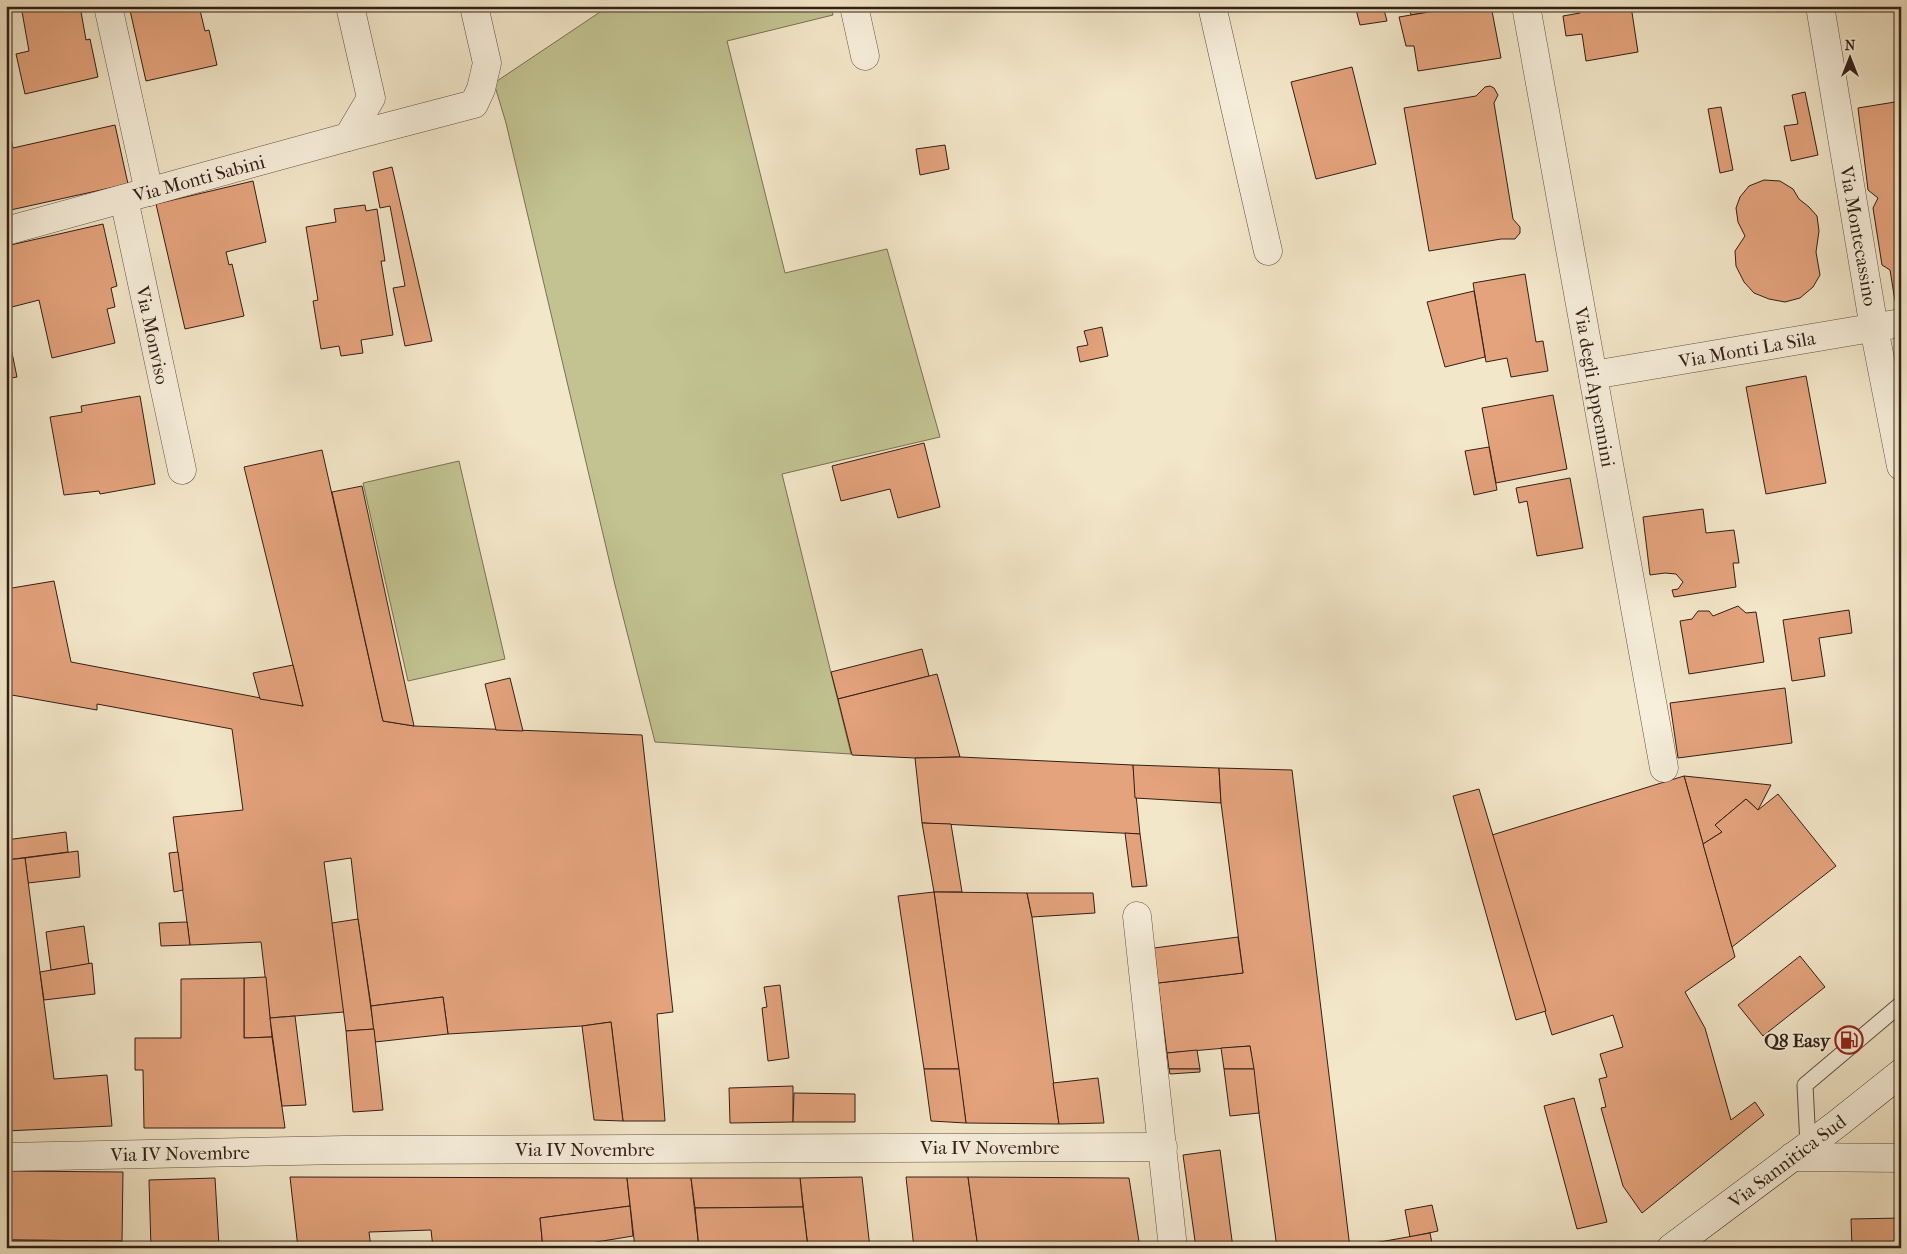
<svg xmlns="http://www.w3.org/2000/svg" width="1907" height="1254" viewBox="0 0 1907 1254" font-family="'IM FELL French Canon',serif">
<style>
.green{fill:#c2c391;stroke:#7a7054}
.building{fill:#e4a37d;stroke:#311e16}
.lines{fill:none;stroke-linecap:round;stroke-linejoin:round}
.lane-casing{stroke:#625043;stroke-width:17}
.street-casing{stroke:#625043;stroke-width:29}
.secondary-casing{stroke:#311e16;stroke-width:29}
.lane{stroke:#f7efdc;stroke-width:15}
.street{stroke:#f7efdc;stroke-width:28}
.secondary{stroke:#f7efdc;stroke-width:28}
.labels{text-anchor:middle;stroke-width:4;stroke-linejoin:round;paint-order:stroke}
.street-label{font-size:19px;fill:#311e16;stroke:#f7efdc}
.poi-label{font-size:19px;font-weight:bold;fill:#311e16;stroke:#f7efdc;text-anchor:end}
</style>
<rect width="100%" height="100%" fill="#f3e7c9"/>
<filter id="stains"><feTurbulence type="fractalNoise" baseFrequency=".004" numOctaves="4"/><feColorMatrix values="0 0 0 0 .2 0 0 0 0 .09 0 0 0 0 .02 0 0 0 .5 -.17"/></filter>
<radialGradient id="worn" r=".72"><stop offset=".6" stop-color="#630" stop-opacity="0"/><stop offset="1" stop-color="#630" stop-opacity=".3"/></radialGradient>
<g class="green">
<polygon points="609,6 831,6 833,15 727,41 785,273 887,249 940,437 782,474 851,754 655,742 615,585 506,123 494,83"/>
<polygon points="459,461 505,659 408,681 363,483"/>
</g>
<g class="building">
<polygon points="21,6 80,6 86,40 90,39 98,77 25,94 16,54 29,51"/>
<polygon points="129,6 199,6 205,31 209,30 217,65 146,81"/>
<polygon points="1355,6 1383,6 1387,21 1360,25"/>
<polygon points="1409,6 1465,6 1411,15"/>
<polygon points="1465,6 1491,6 1501,58 1418,71 1414,46 1406,46 1399,17"/>
<polygon points="1579,6 1631,6 1638,52 1586,61 1582,34 1566,36 1563,16 1580,13"/>
<polygon points="1352,67 1376,164 1316,179 1291,82"/>
<polygon points="1490,86 1494,88 1498,95 1494,103 1513,219 1520,227 1520,233 1515,239 1501,239 1429,251 1404,108 1476,96 1485,87"/>
<polygon points="1805,92 1818,155 1791,161 1784,126 1798,124 1792,95"/>
<polygon points="1901,101 1901,301 1895,301 1890,270 1882,265 1873,208 1878,198 1868,190 1858,108"/>
<polygon points="1721,107 1733,170 1720,173 1708,109"/>
<polygon points="115,125 128,184 6,211 6,130 9,130 13,148"/>
<polygon points="945,145 949,169 920,175 916,149"/>
<polygon points="392,167 432,341 405,346 393,288 405,286 390,206 380,208 373,172"/>
<polygon points="1764,180 1780,181 1793,189 1799,199 1809,207 1817,216 1819,231 1816,252 1820,275 1813,287 1800,298 1785,302 1769,299 1754,293 1744,282 1736,266 1735,251 1745,236 1738,222 1736,208 1740,197 1749,186"/>
<polygon points="253,181 266,242 226,252 229,265 232,264 244,316 185,329 156,204"/>
<polygon points="365,205 366,211 377,209 385,261 381,261 393,335 361,340 363,353 341,356 339,346 321,349 313,301 318,300 306,227 336,222 334,209"/>
<polygon points="103,224 117,286 111,288 115,307 107,309 115,343 52,358 39,300 8,308 6,299 6,246"/>
<polygon points="1525,274 1536,342 1543,341 1548,371 1511,377 1507,358 1486,362 1473,283"/>
<polygon points="1474,291 1485,357 1445,367 1427,302"/>
<polygon points="6,324 17,377 6,379"/>
<polygon points="1102,327 1108,356 1080,362 1077,347 1088,345 1084,331"/>
<polygon points="1806,376 1826,483 1766,494 1746,387"/>
<polygon points="1553,395 1567,469 1496,483 1482,408"/>
<polygon points="140,396 155,484 100,494 99,491 64,495 50,417 82,412 81,406"/>
<polygon points="924,443 940,507 898,518 890,489 841,501 832,466"/>
<polygon points="1489,447 1497,490 1474,495 1465,451"/>
<polygon points="322,450 383,721 414,726 642,735 673,1012 657,1014 665,1121 623,1121 611,1022 582,1026 448,1034 443,997 371,1006 358,919 351,858 324,862 344,1012 270,1018 261,942 190,945 173,817 243,810 232,729 97,704 97,710 6,694 6,589 54,581 71,662 303,706 244,467"/>
<polygon points="1570,478 1583,548 1537,556 1527,501 1519,503 1516,488"/>
<polygon points="362,486 414,726 383,721 332,492"/>
<polygon points="1703,509 1706,533 1734,530 1739,563 1733,563 1736,587 1674,597 1672,590 1678,589 1683,582 1676,574 1665,573 1650,575 1643,517"/>
<polygon points="1738,606 1746,613 1756,612 1764,662 1689,674 1680,621 1692,619 1698,611 1709,611 1713,616"/>
<polygon points="1849,610 1852,633 1819,638 1825,676 1792,681 1783,620"/>
<polygon points="922,649 929,676 838,699 831,672"/>
<polygon points="293,665 303,706 260,699 253,673"/>
<polygon points="937,674 960,757 915,758 852,755 838,699"/>
<polygon points="510,678 523,731 496,730 485,684"/>
<polygon points="1785,688 1792,743 1678,758 1670,703"/>
<polygon points="960,757 1133,765 1140,834 922,823 915,758"/>
<polygon points="1133,765 1219,768 1221,803 1135,798"/>
<polygon points="1219,768 1292,770 1350,1248 1277,1248 1250,1046 1167,1053 1158,983 1243,973 1221,803"/>
<polygon points="1684,776 1771,785 1758,810 1746,799 1715,825 1722,832 1703,844"/>
<polygon points="1684,776 1735,957 1685,992 1705,1028 1731,1120 1755,1102 1764,1115 1642,1213 1623,1186 1601,1108 1606,1107 1599,1079 1607,1077 1600,1054 1623,1047 1613,1015 1552,1035 1492,835"/>
<polygon points="1479,789 1546,1011 1516,1020 1453,796"/>
<polygon points="1778,794 1836,866 1732,947 1703,844 1722,832 1715,825 1746,799 1758,810"/>
<polygon points="922,823 951,824 962,892 934,892"/>
<polygon points="66,832 68,852 6,860 6,840"/>
<polygon points="1125,833 1140,834 1147,886 1132,887"/>
<polygon points="78,851 80,877 28,883 25,858"/>
<polygon points="178,852 183,890 174,892 169,853"/>
<polygon points="25,858 54,1079 107,1075 112,1126 6,1131 6,860"/>
<polygon points="934,892 1027,893 1032,917 1059,1124 966,1123"/>
<polygon points="934,892 959,1069 924,1069 898,896"/>
<polygon points="1027,893 1093,893 1095,913 1032,917"/>
<polygon points="358,919 374,1029 346,1031 332,923"/>
<polygon points="187,922 190,945 161,946 159,923"/>
<polygon points="84,926 89,964 51,970 46,932"/>
<polygon points="1238,937 1243,973 1158,983 1154,948"/>
<polygon points="1800,956 1825,987 1763,1036 1738,1005"/>
<polygon points="92,963 95,994 44,1000 40,972"/>
<polygon points="266,977 272,1037 244,1038 244,978"/>
<polygon points="244,978 244,1038 272,1037 285,1128 144,1128 143,1070 135,1070 135,1038 181,1038 181,979"/>
<polygon points="780,985 789,1058 768,1061 762,1008 767,1007 764,987"/>
<polygon points="443,997 448,1034 375,1042 371,1006"/>
<polygon points="295,1016 306,1105 282,1106 270,1018"/>
<polygon points="611,1022 623,1121 594,1120 582,1026"/>
<polygon points="374,1029 383,1110 353,1112 346,1031"/>
<polygon points="1250,1046 1254,1069 1224,1069 1221,1048"/>
<polygon points="1197,1050 1200,1069 1169,1069 1167,1053"/>
<polygon points="924,1069 959,1069 966,1123 931,1121"/>
<polygon points="1169,1069 1200,1069 1200,1072 1170,1074"/>
<polygon points="1224,1069 1254,1069 1259,1113 1230,1116"/>
<polygon points="1098,1078 1104,1123 1059,1124 1053,1083"/>
<polygon points="793,1086 793,1122 730,1123 729,1088"/>
<polygon points="794,1093 855,1094 855,1122 793,1122"/>
<polygon points="1574,1098 1607,1222 1577,1229 1544,1106"/>
<polygon points="1220,1150 1233,1248 1196,1248 1183,1155"/>
<polygon points="9,1171 123,1172 122,1241 8,1240"/>
<polygon points="9,1171 8,1240 122,1241 122,1248 6,1248 6,1172"/>
<polygon points="290,1177 627,1178 630,1206 540,1218 543,1248 433,1248 431,1230 369,1232 371,1248 298,1248"/>
<polygon points="862,1177 870,1248 808,1248 800,1178"/>
<polygon points="906,1177 968,1177 978,1248 914,1248"/>
<polygon points="968,1177 1129,1178 1140,1248 978,1248"/>
<polygon points="215,1178 219,1246 297,1243 298,1248 151,1248 149,1180"/>
<polygon points="627,1178 691,1178 699,1248 635,1248"/>
<polygon points="691,1178 800,1178 803,1207 695,1208"/>
<polygon points="1432,1205 1438,1231 1410,1237 1405,1210"/>
<polygon points="630,1206 633,1236 560,1248 543,1248 540,1218"/>
<polygon points="803,1207 808,1248 699,1248 695,1208"/>
<polygon points="1901,1218 1901,1248 1852,1248 1851,1219"/>
<polygon points="1430,1233 1433,1248 1374,1248 1374,1243"/>
</g>
<g class="lines">
<g class="lane-casing">
<polyline id="lane" points="1808,1145 1805,1085 1901,1004"/>
</g>
<g class="street-casing">
<g id="street">
<polyline points="108,6 149,192"/>
<polyline points="854,6 865,56"/>
<polyline points="1212,6 1268,251"/>
<polyline points="1526,6 1664,768"/>
<polyline points="1820,6 1874,328 1901,466"/>
<polyline points="348,137 474,104 481,89 487,63 474,6"/>
<polyline points="124,199 182,470"/>
<polyline points="6,231 348,137 371,98 350,6"/>
<polyline points="1593,375 1901,323"/>
<polyline points="1137,916 1173,1248"/>
<polyline points="6,1157 344,1150 1163,1147"/>
<polyline points="1792,1157 1901,1158"/>
</g>
</g>
<g class="secondary-casing">
<polyline id="secondary" points="1671,1248 1837,1124 1901,1073"/>
</g>
<use href="#lane" class="lane"/>
<use href="#street" class="street"/>
<use href="#secondary" class="secondary"/>
</g>
<defs>
<g id="fuel-ring" transform="scale(1.4375)"><circle r="9.5" fill="#f7efdc" stroke="#8f2418" stroke-width="1.5"/><path d="M-5.5-6h7V0h2V4h1.3V-2.5L3-4.5l.8-.8L6-3V5H2.5V1h-1V6h-7ZM-4.2-4.7v3.2H.2V-4.7Z" fill="#8f2418"/></g>
</defs>
<g fill-rule="evenodd">
<use href="#fuel-ring" x="1849" y="1040"/>
</g>
<g class="labels">
<g class="street-label">
<text transform="translate(199 178) rotate(-15)" y="7">Via Monti Sabini</text>
<text transform="translate(1859 236) rotate(80)" y="7">Via Montecassino</text>
<text transform="translate(153 335) rotate(78)" y="7">Via Monviso</text>
<text transform="translate(1747 349) rotate(-10)" y="7">Via Monti La Sila</text>
<text transform="translate(1595 387) rotate(80)" y="7">Via degli Appennini</text>
<text x="990" y="1154">Via IV Novembre</text>
<text x="585" y="1156">Via IV Novembre</text>
<text transform="translate(180 1153) rotate(-1)" y="7">Via IV Novembre</text>
<text transform="translate(1787 1161) rotate(-37)" y="7">Via Sannitica Sud</text>
</g>
<g class="poi-label">
<text x="1830" y="1047">Q8 Easy</text>
</g>
</g>
<rect width="1907" height="1254" fill="none" stroke="#f3e7c9" stroke-width="25"/>
<rect x="8" y="8" width="1892" height="1239" fill="none" stroke="#311e16" stroke-width="2.5"/>
<rect x="12" y="12" width="1882" height="1229" fill="none" stroke="#311e16"/>
<g transform="translate(1850 58)" stroke="#f7efdc" stroke-width="4" paint-order="stroke">
<path d="M0-4L9 19L0 12L-9 19Z" fill="#311e16"/>
<text y="-8" font-size="14" font-weight="bold" text-anchor="middle" fill="#311e16">N</text>
</g>
<rect width="100%" height="100%" filter="url(#stains)"/>
<rect width="100%" height="100%" fill="url(#worn)"/>
</svg>
